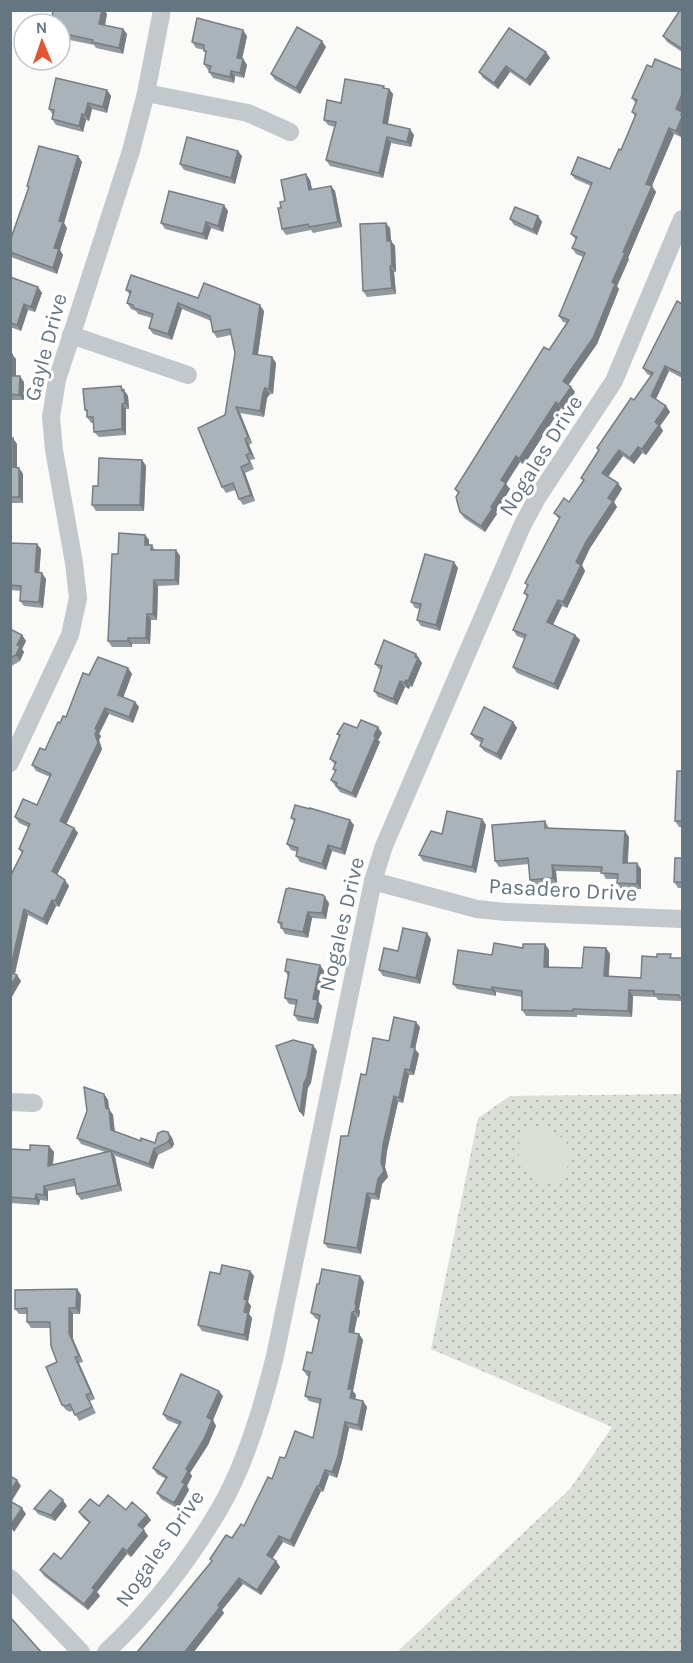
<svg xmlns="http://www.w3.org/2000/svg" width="693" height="1663" viewBox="0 0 693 1663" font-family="Karla,sans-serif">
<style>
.grass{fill:url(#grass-dots)}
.garden{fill:#dadfd7}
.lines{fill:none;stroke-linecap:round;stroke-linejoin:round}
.minor{stroke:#c3c8cc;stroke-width:18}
.wall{fill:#929a9f}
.shaded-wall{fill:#777d82}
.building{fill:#aab3b9;stroke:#777d82;stroke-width:1.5}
.labels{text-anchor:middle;stroke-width:6;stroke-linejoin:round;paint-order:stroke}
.street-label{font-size:22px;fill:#657683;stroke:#fff}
</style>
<defs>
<pattern id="grass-dots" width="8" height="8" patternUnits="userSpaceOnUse" patternTransform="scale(1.5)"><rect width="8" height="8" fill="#dadfd7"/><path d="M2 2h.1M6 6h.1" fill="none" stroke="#b4b9b4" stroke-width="1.8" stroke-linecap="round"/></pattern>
</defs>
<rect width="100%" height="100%" fill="#fafaf8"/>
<polygon class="grass" points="682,1094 682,1652 397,1652 570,1489 612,1427 431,1349 478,1118 510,1096"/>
<path class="garden" d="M534,1128C557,1129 579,1144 566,1170C548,1206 491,1148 534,1128Z"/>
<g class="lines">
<g class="minor">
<polyline points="146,93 248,113 290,132"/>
<polyline points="71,335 188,375"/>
<polyline points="10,763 70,635 78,598 74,563 54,450 51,417 57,380 131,151 146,93 162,10"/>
<polyline points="373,881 477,909 506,912 682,919"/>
<polyline points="10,1102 34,1103"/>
<polyline points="10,1578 81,1652"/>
<path d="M106,1652C151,1610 189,1561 220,1508C245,1465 263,1405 275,1356L373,881L384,846L522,526L537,498L614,381L682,219"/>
</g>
</g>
<g class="wall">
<polygon points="53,10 104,10 107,14 105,25 123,29 127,34 123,54 96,48 94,45 60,38 60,24"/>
<polygon points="682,10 682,52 667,42 663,36"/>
<polygon points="247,36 242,59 243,59 247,65 244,78 235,76 234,83 213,78 209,72 210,71 208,70 204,64 206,54 204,50 196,48 192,42"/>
<polygon points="326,47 300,94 275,80 271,74"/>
<polygon points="546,52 550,58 530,86 510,72 498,89 483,78 479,72"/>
<polygon points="385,88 389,89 393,94 388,124 414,135 411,147 391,143 383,178 330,166 326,160 335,127 328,125 324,120 341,103"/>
<polygon points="107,90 111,96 107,113 92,109 89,121 86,120 83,132 56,125 52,119 53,115 49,109"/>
<polygon points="632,98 682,112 682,132 681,137 674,134 652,186 656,192 628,258 629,259 617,286 619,289 597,344 568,385 571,387 575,392 564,410 561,408 524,465 520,462 506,484 510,489 496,512 497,514 485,532 464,518 460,512 458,493 455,489 567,323 563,322 559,316 583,257 576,254 572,248 576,240 571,234 591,186 575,179 571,174 610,169 621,150 635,116 632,112 636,104"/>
<polygon points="78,156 82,162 64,223 67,228 60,250 63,255 57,274 11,257 10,241 28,188 27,186"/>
<polygon points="242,156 235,184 184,170 180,164"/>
<polygon points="310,180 312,189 331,186 335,191 342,227 313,233 311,230 286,235 282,229 281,208 285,201"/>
<polygon points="228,211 223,232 211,228 207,240 165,229 161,223"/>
<polygon points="538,216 542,222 537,235 514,225 510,219"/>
<polygon points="390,228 391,241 395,246 396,272 394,272 396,294 367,297 363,291"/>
<polygon points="10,277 38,287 42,293 35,312 28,310 21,331 10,327"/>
<polygon points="126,290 198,298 264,311 258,355 272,357 276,363 273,394 270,394 267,398 264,417 240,413 252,443 249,445 255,459 250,460 254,469 245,473 255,501 243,505 239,499 235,490 226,493 222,487 225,415 235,353 231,335 217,338 213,332 211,321 182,309 172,340 153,334 149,328 152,318 138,314 136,311 131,309 127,303 130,295"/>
<polygon points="682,304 682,378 669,371 656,399 666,406 670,412 660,426 663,431 646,455 642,453 634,464 623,456 608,477 622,489 614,502 617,507 590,548 582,565 585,571 567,608 562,606 553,625 575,635 580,640 558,690 517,673 513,667 525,639 517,636 513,630 527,597 524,593 527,586 525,583 559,519 554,513 569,502 583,481 581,478 598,451 597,448 651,376 647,374 643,368"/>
<polygon points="10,354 16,359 16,376 24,382 24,400 10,400"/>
<polygon points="125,392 128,396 129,409 126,409 126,435 99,437 94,432 94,423 91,423 87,417 87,413 85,410"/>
<polygon points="10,438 17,444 17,468 19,468 23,474 23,503 10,503"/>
<polygon points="142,460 146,466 144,511 96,511 92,505 98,486"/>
<polygon points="145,535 149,540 149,545 152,545 155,550 176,550 180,556 179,585 158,586 157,620 151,620 150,644 132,644 132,647 112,647 108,641 118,554"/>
<polygon points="10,543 41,549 39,573 46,579 43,608 24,606 20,601 21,591 10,590"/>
<polygon points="458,568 440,631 421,626 417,620 420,609 415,608 411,602"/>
<polygon points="10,629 22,635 26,641 22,649 24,652 20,661 10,667"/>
<polygon points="420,660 422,663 412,687 410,686 409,689 405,687 397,705 378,697 374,691 381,670 379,669 375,664"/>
<polygon points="128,668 132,674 123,697 135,702 139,707 133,723 109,714 99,734 101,736 99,740 102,749 66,824 74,828 78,833 57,874 69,886 59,907 56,906 47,925 28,915 15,974 21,981 10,1000 22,853 19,849 28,827 19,823 15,817 37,805 50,777 36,771 32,765 45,750 60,723 66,717 89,675"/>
<polygon points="513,722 517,728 501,760 484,751 480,746 482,743 475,739 471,734"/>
<polygon points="357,728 382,733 378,740 380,742 356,798 340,792 331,780 335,772 333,769 335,765 330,759 339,736 337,734"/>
<polygon points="682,771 682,827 679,827 675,821"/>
<polygon points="291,818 354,825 345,855 332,851 326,870 300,862 296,856 297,852 291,850 287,844 294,821"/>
<polygon points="482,819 486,825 476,873 423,861 419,855"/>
<polygon points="545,821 549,828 629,837 628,863 641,869 641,889 621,889 617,883 617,879 606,879 602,872 556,871 557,884 534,886 530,880 529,864 499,867 495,861"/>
<polygon points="682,858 682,888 678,888 674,882"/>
<polygon points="329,903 326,919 312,918 308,938 285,934 278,922"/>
<polygon points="431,939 420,984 383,976 379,970"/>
<polygon points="545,944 549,950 549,967 582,968 606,948 610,954 609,976 641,978 673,958 682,958 682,1003 681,1001 658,1000 656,997 633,996 632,1017 577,1015 577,1017 526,1016 522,1010 522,997 496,992 496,996 457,989 453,984 492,955 523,948"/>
<polygon points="320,965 324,971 318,1001 322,1006 318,1024 298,1021 294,1015 296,1005 289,1004 285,998 288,976 285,971"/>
<polygon points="420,1027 415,1049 419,1054 414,1075 409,1075 403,1103 398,1102 387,1151 385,1167 388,1177 382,1184 379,1200 371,1199 361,1254 328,1248 324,1243 348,1136 366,1075 389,1041"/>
<polygon points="104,1094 108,1100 109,1109 113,1115 115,1132 141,1141 155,1143 168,1132 172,1138 174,1144 172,1148 158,1155 153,1169 113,1155 115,1157 122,1191 81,1200 77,1194 75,1186 48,1191 48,1201 40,1200 39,1205 10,1203 10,1149 30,1150 49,1146 54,1152 53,1165 105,1152 81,1144 77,1138"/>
<polygon points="250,1271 254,1276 248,1302 251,1306 249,1314 252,1318 248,1341 202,1331 198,1325 220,1274"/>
<polygon points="360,1276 364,1282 359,1309 360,1311 359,1317 357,1318 354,1333 359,1334 363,1340 353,1391 356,1395 355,1399 367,1407 362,1431 349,1428 342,1461 337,1478 329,1475 323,1492 321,1491 294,1547 283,1542 272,1558 276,1561 280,1567 261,1595 243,1584 222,1610 224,1613 193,1653 139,1653 138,1651 212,1562 210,1559 244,1526 285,1458 313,1438 320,1404 309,1401 305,1396 309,1377 307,1376 303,1370 312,1353 319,1320 316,1319 311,1313"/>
<polygon points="77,1289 81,1295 80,1314 73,1314 73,1339 83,1362 79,1363 95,1399 90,1401 96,1413 79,1421 73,1410 70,1412 66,1410 62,1405 57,1362 50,1328 31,1328 27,1322 27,1314 19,1314 15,1309"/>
<polygon points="223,1396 213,1420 216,1426 208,1445 190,1473 192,1476 187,1486 189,1490 178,1509 161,1499 157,1493 166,1479 157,1474 153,1468 179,1425 167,1420 163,1414"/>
<polygon points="67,1506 55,1521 38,1514 34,1509"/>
<polygon points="99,1506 147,1515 151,1520 143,1529 148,1536 131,1557 127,1554 97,1592 100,1596 88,1610 44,1576 40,1570 61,1559 89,1523 83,1518 79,1512"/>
</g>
<g class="shaded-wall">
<polygon points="102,10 104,10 107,14 104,30 99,24"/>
<polygon points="123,29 127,34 123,54 119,48"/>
<polygon points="243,30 247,36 241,64 237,58"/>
<polygon points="322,41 326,47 300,94 296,88"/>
<polygon points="546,52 550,58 530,86 526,80"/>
<polygon points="243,59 247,65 244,78 240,73"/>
<polygon points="506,66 510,72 498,89 494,83"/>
<polygon points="231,71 235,76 234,83 230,77"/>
<polygon points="389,89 393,94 387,128 383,123"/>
<polygon points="107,90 111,96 107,113 103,107"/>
<polygon points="682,94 682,109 680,115 676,109"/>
<polygon points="88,103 92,109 89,121 85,115"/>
<polygon points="682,112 682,132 681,137 676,131"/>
<polygon points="82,114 86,120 83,132 79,126"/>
<polygon points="669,128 674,134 650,190 646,184"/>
<polygon points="410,129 414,135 411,147 407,142"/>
<polygon points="387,137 391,143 383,178 379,173"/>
<polygon points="238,151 242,156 235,184 231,178"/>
<polygon points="78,156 82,162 64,223 67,228 60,250 63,255 57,274 53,268 54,248 59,221"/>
<polygon points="306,174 310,180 313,195 309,190"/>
<polygon points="331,186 335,191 342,227 338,222"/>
<polygon points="652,186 656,192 628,258 629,259 617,286 619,289 597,344 567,387 563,381 612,282 623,252"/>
<polygon points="224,205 228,211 223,232 218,226"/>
<polygon points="538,216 542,222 537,235 533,230"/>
<polygon points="206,222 211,228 207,240 203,234"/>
<polygon points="386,223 390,228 391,241 395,246 396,272 392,266 387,241"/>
<polygon points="390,266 394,272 396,294 392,288"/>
<polygon points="38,287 42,293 35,312 31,307"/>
<polygon points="178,303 182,309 172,340 168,334"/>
<polygon points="24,304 28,310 21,331 17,325"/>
<polygon points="260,305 264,311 257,360 253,354"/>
<polygon points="12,354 16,359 16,382 12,376"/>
<polygon points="272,357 276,363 273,394 269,389"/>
<polygon points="665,366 669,371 655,401 651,396"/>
<polygon points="20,376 24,382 24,400 19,395"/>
<polygon points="121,386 128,396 129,409 125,403"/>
<polygon points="571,387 575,392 564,410 559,404"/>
<polygon points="265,388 270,394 267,398 264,417 260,411 263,393"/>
<polygon points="556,402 561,408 524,465 519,459"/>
<polygon points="122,404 126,409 126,435 122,429"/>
<polygon points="666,406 670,412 660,426 663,431 646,455 642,449 655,422"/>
<polygon points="236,407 240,413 252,443 248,437"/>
<polygon points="13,438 17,444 17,473 13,467"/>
<polygon points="245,439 249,445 255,459 250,453"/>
<polygon points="638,447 642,453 634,464 630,458"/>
<polygon points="619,450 623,456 606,479 602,473"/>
<polygon points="516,456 520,462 506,484 510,489 496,512 497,514 485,532 481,526 491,507 501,480"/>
<polygon points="142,460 146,466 144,511 140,505"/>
<polygon points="241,467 245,473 255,501 251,495"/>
<polygon points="19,468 23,474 23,503 19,497"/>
<polygon points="618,483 622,489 614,502 617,507 590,548 582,565 585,571 567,608 563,602 576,562 608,498"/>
<polygon points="145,535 149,540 149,551 145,545"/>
<polygon points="37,544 41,549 39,578 35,572"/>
<polygon points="176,550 180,556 179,585 175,580"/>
<polygon points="454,562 458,568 440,631 436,625"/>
<polygon points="42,573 46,579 43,608 39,602"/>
<polygon points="154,580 158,586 157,620 153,614"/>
<polygon points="558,600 562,606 551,628 547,622"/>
<polygon points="147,614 151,620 150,644 146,638"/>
<polygon points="22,635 26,641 22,649 24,652 20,661 16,655 17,645"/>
<polygon points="575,635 580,640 558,690 554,684"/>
<polygon points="128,638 132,644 132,647 128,641"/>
<polygon points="416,654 422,663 412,687 408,681"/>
<polygon points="128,668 132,674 122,701 118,695"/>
<polygon points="406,680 410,686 409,689 404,683"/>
<polygon points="400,681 405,687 397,705 393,699"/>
<polygon points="135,702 139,707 133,723 129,717"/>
<polygon points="105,708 109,714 99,734 101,736 99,740 102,749 65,827 60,821 95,734 95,729"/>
<polygon points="513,722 517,728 501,760 497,754"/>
<polygon points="378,727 382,733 378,740 380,742 356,798 352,793"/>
<polygon points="482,819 486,825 476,873 472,867"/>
<polygon points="350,820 354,825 345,855 341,849"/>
<polygon points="74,828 78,833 56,877 52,871"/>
<polygon points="625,831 629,837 627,868 623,863"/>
<polygon points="328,845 332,851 326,870 322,864"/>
<polygon points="637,863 641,869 641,889 637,884"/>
<polygon points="552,865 556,871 557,884 553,878"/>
<polygon points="65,880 69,886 59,907 55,901"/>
<polygon points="325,897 329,903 326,919 322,913"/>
<polygon points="52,900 56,906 47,925 43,919"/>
<polygon points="24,909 28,915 14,977 10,972"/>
<polygon points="308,912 312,918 308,938 303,932"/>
<polygon points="427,933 431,939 420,984 416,978"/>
<polygon points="545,944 549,950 549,973 544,967"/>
<polygon points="606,948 610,954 608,982 604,976"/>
<polygon points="320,965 324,971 318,1001 322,1006 318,1024 314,1019 313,999"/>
<polygon points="17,975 21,981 10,1000 10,987"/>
<polygon points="492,987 496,992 496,996 492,990"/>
<polygon points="629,990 633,996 632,1017 628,1011"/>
<polygon points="416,1022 420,1027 415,1049 419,1054 414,1075 410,1070 411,1047"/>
<polygon points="313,1045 317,1051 311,1083 308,1088 304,1117 300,1112 304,1083"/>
<polygon points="405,1069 409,1075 403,1103 399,1098"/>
<polygon points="104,1094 108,1100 109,1109 113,1115 115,1136 111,1130 106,1108"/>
<polygon points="394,1096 398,1102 387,1151 385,1167 388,1177 382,1184 379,1200 375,1194 381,1162 383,1145"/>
<polygon points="168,1132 172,1138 174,1144 172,1148 168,1142"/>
<polygon points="49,1146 54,1152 52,1171 48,1166"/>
<polygon points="154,1149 158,1155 153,1169 149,1164"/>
<polygon points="111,1151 115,1157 122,1191 118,1185"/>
<polygon points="44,1186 48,1191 48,1201 44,1195"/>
<polygon points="367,1193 371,1199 361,1254 357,1248"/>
<polygon points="36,1194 40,1200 39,1205 35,1199"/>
<polygon points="250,1271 254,1276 248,1302 251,1306 249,1314 252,1318 248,1341 244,1335 244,1299"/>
<polygon points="360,1276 364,1282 359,1309 360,1311 359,1317 355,1311 355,1304"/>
<polygon points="77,1289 81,1295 80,1314 76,1308"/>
<polygon points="69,1308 73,1314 73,1339 83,1362 79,1356 69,1333"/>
<polygon points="352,1312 357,1318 353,1338 349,1332"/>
<polygon points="359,1334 363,1340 353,1391 356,1395 354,1404 350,1398 348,1389"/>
<polygon points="75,1357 79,1363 95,1399 91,1393"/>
<polygon points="219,1391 223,1396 213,1420 216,1426 208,1445 190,1473 192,1476 187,1486 189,1490 178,1509 174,1503 186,1469"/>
<polygon points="363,1401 367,1407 362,1431 358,1425"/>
<polygon points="345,1422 349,1428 342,1461 337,1478 332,1472"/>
<polygon points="325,1470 329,1475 323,1492 319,1486"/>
<polygon points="17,1480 21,1486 10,1504 10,1492"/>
<polygon points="317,1486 321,1491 294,1547 290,1541"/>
<polygon points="63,1500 67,1506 55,1521 51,1515"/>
<polygon points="22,1508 26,1514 14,1532 10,1526"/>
<polygon points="147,1515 151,1520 142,1530 138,1525"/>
<polygon points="144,1530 148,1536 131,1557 127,1551"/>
<polygon points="279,1536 283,1542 271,1561 267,1555"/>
<polygon points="123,1548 127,1554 97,1592 100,1596 88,1610 84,1604 92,1588"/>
<polygon points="276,1561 280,1567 261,1595 257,1590"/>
<polygon points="239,1578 243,1584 222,1610 224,1613 193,1653 184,1653 218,1605"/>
</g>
<g class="building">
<polygon points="53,10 102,10 99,24 123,29 119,48 92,42 93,40 60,33 60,24 51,24"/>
<polygon points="680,10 682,10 682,49 663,36"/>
<polygon points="197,18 243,30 237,58 243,59 240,73 231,71 230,77 209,72 211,66 204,64 206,51 204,51 204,45 192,42"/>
<polygon points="297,27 322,41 296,88 271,74"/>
<polygon points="509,28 546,52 526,80 506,66 494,83 479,72"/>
<polygon points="655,59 682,70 682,94 676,109 682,112 681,115 682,116 682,117 676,131 669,128 646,184 652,186 623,252 625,253 612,282 615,284 593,338 563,381 571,387 559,404 556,402 519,459 516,456 501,480 506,483 491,507 493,508 481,526 460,512 456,497 459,492 455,489 544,347 549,350 569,320 559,316 585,253 572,248 577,237 571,234 592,183 571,174 578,157 610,169 619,149 621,150 636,114 632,112 637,100 632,98 647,65 652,67"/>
<polygon points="56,78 107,90 103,107 88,103 85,115 82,114 79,126 52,119 54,110 49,109"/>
<polygon points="345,79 384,86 383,88 389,89 383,123 410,129 407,142 387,137 379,173 326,160 336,122 324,120 327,100 341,103"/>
<polygon points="187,137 238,151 231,178 180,164"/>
<polygon points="39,146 78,156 59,221 63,222 54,248 59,249 53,268 10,252 10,241 29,187 27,186"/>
<polygon points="306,174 309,190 331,186 338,222 309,227 308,224 282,229 278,208 281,208 280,202 285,201 281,180"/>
<polygon points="169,191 224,205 218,226 206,222 203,234 161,223"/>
<polygon points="515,207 538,216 533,230 510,219"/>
<polygon points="386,223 387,241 391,241 392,266 390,266 392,288 363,291 360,224"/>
<polygon points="131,275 198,298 204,283 260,305 253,354 272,357 269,389 265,388 263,393 260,411 236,407 248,437 245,439 250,453 246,455 250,463 241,467 251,495 239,499 233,483 222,487 198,428 225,415 235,353 230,329 213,332 210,316 178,303 168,334 149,328 153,314 134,308 133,305 127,303 131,291 126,290"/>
<polygon points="10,277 38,287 31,307 24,304 17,325 10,323"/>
<polygon points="677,301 682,304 682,374 665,366 651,396 666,406 655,422 659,425 642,449 638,447 630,458 619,450 602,473 618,483 608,498 613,501 586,542 576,562 581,565 563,602 558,600 547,622 575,635 554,684 513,667 526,635 513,630 528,595 524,593 528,585 525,583 560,517 554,513 564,498 569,502 584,480 581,478 599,450 597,448 631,398 634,400 653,373 643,368"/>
<polygon points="10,354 12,354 12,376 20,376 19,395 10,394"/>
<polygon points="121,386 122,391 124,390 125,403 122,404 122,429 94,432 93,417 87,417 87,410 85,410 83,389"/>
<polygon points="10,438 13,438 13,467 19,468 19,497 10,497"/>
<polygon points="99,458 142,460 140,505 92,505 93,486 98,486"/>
<polygon points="119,533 145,535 145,545 152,545 151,550 176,550 175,580 154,580 153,614 147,614 146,638 128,638 128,641 108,641 112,554 118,554"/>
<polygon points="10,543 37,544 35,572 42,573 39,602 20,601 21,586 10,585"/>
<polygon points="425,554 454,562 436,625 417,620 421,604 411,602"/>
<polygon points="10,629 22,635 17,645 20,646 16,655 10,658"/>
<polygon points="384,640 416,654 415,657 418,658 408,681 406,680 404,683 400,681 393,699 374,691 382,666 375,664"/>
<polygon points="98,657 128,668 118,695 135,702 129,717 105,708 95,729 97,730 95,734 98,743 60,821 74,828 52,871 65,880 55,901 52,900 43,919 24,909 10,970 10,877 23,851 19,849 30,824 15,817 23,799 37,805 51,774 32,765 40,748 45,750 58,722 60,723 63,716 66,717 83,673 89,675"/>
<polygon points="484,707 513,722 497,754 480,746 483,739 471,734"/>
<polygon points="361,720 378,727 374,736 376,736 352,793 336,786 337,783 331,780 336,770 333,769 336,762 330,759 340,735 337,734 344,723 357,728"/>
<polygon points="677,771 682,771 682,821 675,821"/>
<polygon points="295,805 310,809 310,808 350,820 341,849 328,845 322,864 296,856 298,848 287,844 295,819 291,818"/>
<polygon points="447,811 482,819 472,867 419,855 431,831 442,834"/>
<polygon points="545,821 545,828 625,831 623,863 637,863 637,884 617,883 618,874 601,873 602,867 552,865 553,878 530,880 528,858 495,861 492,825"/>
<polygon points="675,858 682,858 682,882 674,882"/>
<polygon points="289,888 323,895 325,897 322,913 308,912 303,932 281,928 282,923 278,922 286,889"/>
<polygon points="403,928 427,933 416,978 379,970 384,948 398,951"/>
<polygon points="494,943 523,948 523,944 545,944 544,967 582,968 584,947 606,948 604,976 641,978 642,956 657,957 657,954 671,954 670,958 682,958 682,998 679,997 679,995 654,994 654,991 629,990 628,1011 573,1009 573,1011 522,1010 522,991 492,987 492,990 453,984 458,950 492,955"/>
<polygon points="287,959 320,965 313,999 318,1000 314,1019 294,1015 297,1000 285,998 285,994 289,972 285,971"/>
<polygon points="10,972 17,975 10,987"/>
<polygon points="394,1017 416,1022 411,1047 415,1048 410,1070 405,1069 399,1098 394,1096 383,1145 381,1162 384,1171 378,1179 375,1194 367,1193 357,1248 324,1243 341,1136 348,1136 361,1074 366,1075 373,1038 389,1041"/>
<polygon points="293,1040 313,1045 307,1077 304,1083 300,1112 276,1046"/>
<polygon points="84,1087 104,1094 106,1108 109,1109 111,1130 141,1141 141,1138 155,1143 158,1133 163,1131 168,1132 170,1138 168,1142 154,1149 149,1164 77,1138 87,1111"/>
<polygon points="30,1145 49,1146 48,1166 111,1151 118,1185 77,1194 74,1179 44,1186 44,1195 36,1194 35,1199 10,1197 10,1149 30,1150"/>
<polygon points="222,1265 250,1271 244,1299 247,1300 244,1312 248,1313 244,1335 198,1325 210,1272 220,1274"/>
<polygon points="322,1269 360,1276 355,1304 356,1305 355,1311 352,1312 349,1332 359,1334 348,1389 352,1389 350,1398 363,1401 358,1425 345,1422 338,1456 332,1472 325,1470 319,1486 317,1486 290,1541 279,1536 267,1555 276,1561 257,1590 239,1578 218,1605 220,1607 184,1653 140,1653 138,1651 212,1561 210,1559 226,1535 232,1538 241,1524 244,1526 268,1477 272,1479 280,1457 285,1458 295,1431 313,1438 321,1399 305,1396 310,1372 303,1370 307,1352 312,1353 320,1315 311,1313 317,1284 319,1284"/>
<polygon points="77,1289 76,1308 69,1308 69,1333 79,1356 75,1357 91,1393 86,1395 92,1407 75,1415 70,1404 66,1406 62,1405 46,1367 57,1362 51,1346 50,1322 27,1322 27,1308 15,1309 15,1290"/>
<polygon points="181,1374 219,1391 207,1417 212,1420 204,1439 186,1469 188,1471 182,1482 185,1484 174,1503 157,1493 167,1477 153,1468 181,1422 163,1414"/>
<polygon points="10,1476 17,1480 10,1492"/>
<polygon points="50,1490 63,1500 51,1515 34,1509"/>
<polygon points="108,1495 126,1510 132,1502 147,1515 138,1525 144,1530 127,1551 123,1548 92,1588 95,1590 84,1604 40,1570 54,1553 61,1559 90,1522 79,1512 90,1499 99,1506"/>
<polygon points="10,1501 22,1508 10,1526"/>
<polygon points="10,1617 42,1653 10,1653"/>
</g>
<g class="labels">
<g class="street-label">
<text transform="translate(45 347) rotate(-75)" y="8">Gayle Drive</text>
<text transform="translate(540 455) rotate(-58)" y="8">Nogales Drive</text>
<text transform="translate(563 889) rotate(3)" y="8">Pasadero Drive</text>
<text transform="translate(341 924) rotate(-77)" y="8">Nogales Drive</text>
<text transform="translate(159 1548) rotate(-55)" y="8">Nogales Drive</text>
</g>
</g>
<rect width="693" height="1663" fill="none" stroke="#657683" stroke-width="24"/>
<g transform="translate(42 42) rotate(358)"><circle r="28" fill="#ffffff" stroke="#c1c8cd" stroke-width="1.5"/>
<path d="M0-4.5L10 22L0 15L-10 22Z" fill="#e4572e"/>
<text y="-9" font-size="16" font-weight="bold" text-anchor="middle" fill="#657683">N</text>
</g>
</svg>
